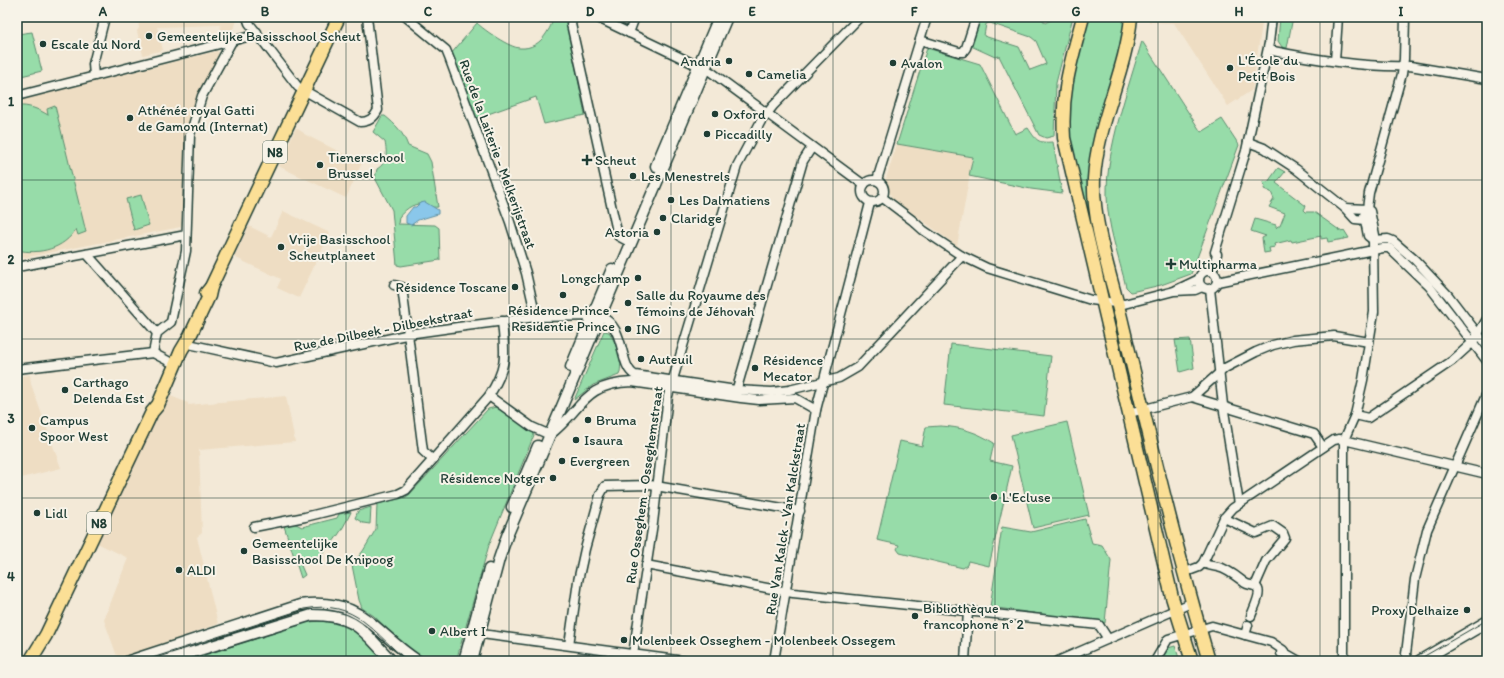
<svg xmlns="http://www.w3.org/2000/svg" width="1504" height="678" viewBox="0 0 1504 678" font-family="Itim,sans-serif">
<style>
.built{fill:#eeddc3}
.green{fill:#97dca9;stroke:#5b8c6e;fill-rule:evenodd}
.water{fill:#8ac7ea;stroke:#5f90a1}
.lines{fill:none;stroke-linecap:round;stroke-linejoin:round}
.minor-casing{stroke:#1f3d34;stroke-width:11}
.tertiary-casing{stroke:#1f3d34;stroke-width:13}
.secondary-casing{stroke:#1f3d34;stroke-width:14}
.primary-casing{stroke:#1f3d34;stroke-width:15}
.minor{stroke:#f7f3e8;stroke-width:8}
.tertiary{stroke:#f7f3e8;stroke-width:10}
.secondary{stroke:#f7f3e8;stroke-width:11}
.primary{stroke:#fbdf96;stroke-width:12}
.tram{stroke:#1f3d34;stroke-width:1}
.grid{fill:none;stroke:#1f3d34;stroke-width:1;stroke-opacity:0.55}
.poi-dot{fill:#1f3d34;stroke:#f7f3e8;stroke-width:1.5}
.labels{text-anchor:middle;stroke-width:4;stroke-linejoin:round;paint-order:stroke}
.shield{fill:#f7f3e8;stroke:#60746a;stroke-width:1}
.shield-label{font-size:13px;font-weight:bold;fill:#1f3d34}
.poi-label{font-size:14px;fill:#1f3d34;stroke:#f7f3e8;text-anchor:start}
.street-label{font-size:14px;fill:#1f3d34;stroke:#f7f3e8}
.neatline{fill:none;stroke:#1f3d34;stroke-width:1.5}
.grid-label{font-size:13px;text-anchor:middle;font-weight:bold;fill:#1f3d34}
</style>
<rect width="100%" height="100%" fill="#f3e9d7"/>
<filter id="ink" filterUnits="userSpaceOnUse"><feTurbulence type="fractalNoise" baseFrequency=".025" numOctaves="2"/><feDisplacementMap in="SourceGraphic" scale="8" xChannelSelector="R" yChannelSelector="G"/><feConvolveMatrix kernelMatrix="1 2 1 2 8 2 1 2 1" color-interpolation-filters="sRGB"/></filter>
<g filter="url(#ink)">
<g class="built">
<polygon points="138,17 238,17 235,26 229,33 223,35 220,25 157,27 163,50 143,55 137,31 139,28"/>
<polygon points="1149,17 1263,17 1252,90 1228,106 1174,23 1149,22"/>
<polygon points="217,51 219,53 191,113 185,142 181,227 17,259 17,101"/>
<polygon points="296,128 304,133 304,134 362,163 346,198 278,166"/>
<polygon points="897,144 973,157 957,246 892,198 885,182"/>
<polygon points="283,211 330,233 299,298 277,288 281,279 234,257 249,226 271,237"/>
<polygon points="30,375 31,384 61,468 17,479 17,376"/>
<polygon points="168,395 188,403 188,405 286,396 295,442 199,450 202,533 197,537 218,624 118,659 104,620 128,558 97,543"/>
</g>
<g class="green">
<path d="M552,17H563L567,23L585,115L544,124L536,97L474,119L451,54L477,23C484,30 510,48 520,48C531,49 540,43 546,34C549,29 553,24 552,17Z"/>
<path d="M980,17H1041L1045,23L1057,17H1073L1056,83L1054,136L1046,138L1039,135L999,56L995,57L971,46ZM990,23L1031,37L1036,41L1046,64L1030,70L1019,47L984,36L986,24Z"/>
<polygon points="1086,17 1128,17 1102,121 1094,217 1086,219 1068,141 1071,70"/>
<polygon points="1280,17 1293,17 1287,48 1282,47 1278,41"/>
<polygon points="32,32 42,71 17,77 17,34"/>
<path d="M1142,41L1201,132L1222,119L1239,145L1191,274L1161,285L1131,292L1126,287C1119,257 1107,226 1107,195C1106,149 1129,86 1142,41Z"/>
<path d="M927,48L980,64L1015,134L1028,128C1037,141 1037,143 1053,142L1062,193L1031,189L969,176L973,157L897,144Z"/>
<path d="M17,106C29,105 38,109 48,115L47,109L55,106L86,232L78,235L76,229C64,249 39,255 17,250Z"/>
<path d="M382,116H385C396,125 403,132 408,146L427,154L431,162L438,207C430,208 428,205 422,204C412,203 404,211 399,217L398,224L435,225L439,228L440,260L401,266L397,265L392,210L375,178L377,169C388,162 387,154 385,142L373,132Z"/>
<polygon points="1278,168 1285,172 1276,183 1306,206 1304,210 1306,212 1314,212 1342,232 1344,230 1349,238 1328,242 1327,238 1321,239 1321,236 1292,242 1291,240 1274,244 1275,247 1269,248 1270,252 1264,253 1262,238 1266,236 1251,231 1255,219 1276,225 1276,228 1278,226 1280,226 1285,213 1269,207 1274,199 1271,192 1264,189 1265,185 1263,183 1263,181 1268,182"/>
<polygon points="141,195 149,225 134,230 126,199"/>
<path d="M604,331L609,332C616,343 624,362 619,375L593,385L574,400Z"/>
<polygon points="1190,339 1194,368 1180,372 1175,340"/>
<polygon points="951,344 1051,356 1044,416 944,405"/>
<polygon points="496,407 533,432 534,435 489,545 456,661 427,661 400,641 374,616 362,608 359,600 352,565 363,551 376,529 377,504 406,497 410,494 488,409"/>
<polygon points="1067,422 1089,515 1033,528 1011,435"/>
<path d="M940,426C961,427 977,432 994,443L990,461L1012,466L989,566L968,561L967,565L963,568L900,553L897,549L899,545L877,540L900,441L922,446L926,427Z"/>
<polygon points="371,507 370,524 363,523 355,518 358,511"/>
<path d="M351,512C341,533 330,550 309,562L307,558L299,561L305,575L301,578L284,526L294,523L302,527L337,518L339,514Z"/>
<polygon points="1085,519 1092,543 1102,545 1111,560 1105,623 990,607 1002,527 1031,532"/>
<path d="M322,621C355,626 365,638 388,661H186L308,622Z"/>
<polygon points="1175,646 1180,661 1161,661 1168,648"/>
</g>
<polygon class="water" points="425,202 438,210 438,214 418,220 411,225 406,223 406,216 413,207 416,207 420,203"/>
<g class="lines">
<g class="minor-casing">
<g id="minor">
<path d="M247,17L249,23L298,87L360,122C369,122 374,118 378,110L367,17"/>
<polyline points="406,17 446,50 450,60 510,222 526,273 536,317"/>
<polyline points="573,17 571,24 618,236 631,243"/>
<polyline points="596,17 711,72 864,185"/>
<polyline points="629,33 635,17"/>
<polyline points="920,40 959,52 963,52 966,48 976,17"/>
<path d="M1268,50C1312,59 1365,68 1410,66L1487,79"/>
<polyline points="1335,61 1338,17"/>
<polyline points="94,76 93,64 105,17"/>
<polyline points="17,96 251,36 257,32"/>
<polyline points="1248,142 1264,148 1296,169 1345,208 1355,219 1365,220 1368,216"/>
<circle cx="873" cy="191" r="11"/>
<polyline points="877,180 927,17"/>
<polyline points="883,198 912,220 923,230 962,256 987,268 1091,300 1124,304 1174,291 1195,290 1202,287"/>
<polyline points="1345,208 1367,209"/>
<polyline points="1373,240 1368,236 1364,215 1367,209 1369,193 1402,74 1404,59 1405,17"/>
<polyline points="1373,240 1388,239 1393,241 1415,260 1448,295 1487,346"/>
<polyline points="87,254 157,333"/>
<polyline points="17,267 186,235"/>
<circle cx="1208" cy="280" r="9"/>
<polyline points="1212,272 1217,254 1215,252 1246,151 1269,43 1272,17"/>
<polyline points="1217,282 1383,248 1389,248 1429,286 1487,361"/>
<polyline points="394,285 402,287 423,451 432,459"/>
<polyline points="1210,289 1223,405 1239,504"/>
<polyline points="1176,290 1199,279"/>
<path d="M184,343L276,363L415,333L458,327L536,317L600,316C627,327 618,366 635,375L736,390L772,392L789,390L839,378L858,367L962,256"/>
<polyline points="153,353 157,333 171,322 186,251 190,135 202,96 232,41"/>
<polyline points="153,353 174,364"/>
<polyline points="17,369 153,353"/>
<polyline points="735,395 803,161 812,147"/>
<path d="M489,396L532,427L550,435C583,410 581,384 632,382L741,398L759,400L795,398L816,410"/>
<polyline points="1192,397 1314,434 1323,447"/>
<polyline points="1129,413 1192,397 1225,368 1256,352 1273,345 1293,340 1334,336 1369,342"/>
<polyline points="1355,415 1363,380 1374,312 1373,240 1375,235 1370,211 1367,209"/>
<polyline points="1224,518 1256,533 1273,526 1283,533 1285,538 1266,561 1255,586"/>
<path d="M254,527L305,517L398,494L406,490L489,396C508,366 505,355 502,321"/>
<path d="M1203,563C1209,566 1212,566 1218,567C1228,569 1237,577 1245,583C1249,586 1256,584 1258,589C1261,595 1253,610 1251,616"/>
<polyline points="646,565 793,593 1099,625 1108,639"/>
<polyline points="1183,573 1199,567 1203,563 1224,518 1233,508 1334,440 1339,439 1344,440 1355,415 1368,418 1452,361 1473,342 1487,319"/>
<polyline points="474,633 684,661"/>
<polyline points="1245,635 1248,625"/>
<polyline points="569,645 578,581 585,549 600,495 605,486 650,485 800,511"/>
<polyline points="1281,653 1285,653 1299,661"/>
<polyline points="632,661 653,523 668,396 737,166 761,121 773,106 860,17"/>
<polyline points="774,661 816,410 870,203"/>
<polyline points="965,661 968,611"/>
<polyline points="1058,661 1191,603"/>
<polyline points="1155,661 1168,639 1212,626 1271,642 1283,650 1285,653"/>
<polyline points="1344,661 1344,440 1487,474"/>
<polyline points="1408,661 1406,654 1415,579 1427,530 1487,393"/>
</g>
</g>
<g class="tertiary-casing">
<g id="tertiary">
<polyline points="656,166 719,17"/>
<polyline points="571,367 612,269"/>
<polyline points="512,507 538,446"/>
<path d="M129,661L300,605C363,597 372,631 418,661"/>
<path d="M164,661L312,615C358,615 363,632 392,661"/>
<polyline points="464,661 489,569"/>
<polyline points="472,661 499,559 507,536 727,17"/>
</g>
</g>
<g class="secondary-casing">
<polyline id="secondary" points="1420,661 1487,622"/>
</g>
<g class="primary-casing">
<g id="primary">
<path d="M1083,17C1071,62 1061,90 1064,138L1172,597L1192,661"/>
<path d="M1131,17C1126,72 1097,123 1094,179C1092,225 1113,281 1123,326C1150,438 1176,550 1209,661"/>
<polyline points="206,293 211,287 339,17"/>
<polyline points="30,661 46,635 152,412 158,405 181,351 190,336 209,296 211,287"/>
</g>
</g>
<use href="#minor" class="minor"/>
<use href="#tertiary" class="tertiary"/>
<use href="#secondary" class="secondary"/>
<use href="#primary" class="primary"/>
<g class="tram">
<path d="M143,661L304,609C358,599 372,633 408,661"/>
<polyline points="1416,661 1487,620"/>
</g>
</g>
</g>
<path class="grid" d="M184,17V661M346,17V661M509,17V661M671,17V661M833,17V661M995,17V661M1158,17V661M1320,17V661M17,180H1487M17,339H1487M17,498H1487"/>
<g class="poi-dot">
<circle cx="149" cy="36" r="4"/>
<circle cx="43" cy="44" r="4"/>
<circle cx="729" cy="61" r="4"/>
<circle cx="893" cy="63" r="4"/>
<circle cx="1230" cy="68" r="4"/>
<circle cx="749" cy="74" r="4"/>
<circle cx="715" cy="114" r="4"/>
<circle cx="130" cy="118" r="4"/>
<circle cx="707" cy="134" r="4"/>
<path d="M585 154h4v4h4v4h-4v4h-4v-4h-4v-4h4z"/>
<circle cx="320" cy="165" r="4"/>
<circle cx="633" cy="176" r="4"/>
<circle cx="671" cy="200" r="4"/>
<circle cx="663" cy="218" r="4"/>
<circle cx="657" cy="232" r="4"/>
<circle cx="281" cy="247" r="4"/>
<path d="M1169 258h4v4h4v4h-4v4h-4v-4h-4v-4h4z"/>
<circle cx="638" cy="278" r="4"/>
<circle cx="515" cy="287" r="4"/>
<circle cx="563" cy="295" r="4"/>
<circle cx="628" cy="303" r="4"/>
<circle cx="628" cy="329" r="4"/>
<circle cx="641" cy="359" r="4"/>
<circle cx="755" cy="368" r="4"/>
<circle cx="65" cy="390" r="4"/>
<circle cx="588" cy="420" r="4"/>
<circle cx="32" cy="428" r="4"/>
<circle cx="576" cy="440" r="4"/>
<circle cx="562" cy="461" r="4"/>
<circle cx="553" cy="478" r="4"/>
<circle cx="994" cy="497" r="4"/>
<circle cx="37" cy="513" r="4"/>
<circle cx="244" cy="551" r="4"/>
<circle cx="179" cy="570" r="4"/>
<circle cx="1467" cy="610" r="4"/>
<circle cx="915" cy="616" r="4"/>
<circle cx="432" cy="631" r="4"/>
<circle cx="624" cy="640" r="4"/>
</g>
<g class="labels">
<g class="shield">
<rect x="263" y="141" width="24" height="22" rx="3"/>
<rect x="87" y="512" width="24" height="22" rx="3"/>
</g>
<g class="shield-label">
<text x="275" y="157">N8</text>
<text x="99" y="528">N8</text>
</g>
<g class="poi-label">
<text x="157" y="41">Gemeentelijke Basisschool Scheut</text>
<text x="51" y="49">Escale du Nord</text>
<text x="1238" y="65">L'École du<tspan x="1238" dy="16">Petit Bois</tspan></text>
<text x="721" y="66" text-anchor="end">Andria</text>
<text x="901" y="68">Avalon</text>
<text x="757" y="79">Camelia</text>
<text x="138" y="115">Athénée royal Gatti<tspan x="138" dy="16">de Gamond (Internat)</tspan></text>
<text x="723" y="119">Oxford</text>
<text x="715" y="139">Piccadilly</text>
<text x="328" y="162">Tienerschool<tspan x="328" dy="16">Brussel</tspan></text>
<text x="595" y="165">Scheut</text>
<text x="641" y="181">Les Menestrels</text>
<text x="679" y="205">Les Dalmatiens</text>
<text x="671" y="223">Claridge</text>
<text x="649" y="237" text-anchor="end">Astoria</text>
<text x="289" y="244">Vrije Basisschool<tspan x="289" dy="16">Scheutplaneet</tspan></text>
<text x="1179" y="269">Multipharma</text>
<text x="630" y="283" text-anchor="end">Longchamp</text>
<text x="507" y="292" text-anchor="end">Résidence Toscane</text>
<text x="636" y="300">Salle du Royaume des<tspan x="636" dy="16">Témoins de Jéhovah</tspan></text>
<text x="563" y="315" text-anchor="middle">Résidence Prince -<tspan x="563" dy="16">Residentie Prince</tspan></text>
<text x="636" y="334">ING</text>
<text x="649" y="364">Auteuil</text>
<text x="763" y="365">Résidence<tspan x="763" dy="16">Mecator</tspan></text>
<text x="73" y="387">Carthago<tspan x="73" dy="16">Delenda Est</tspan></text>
<text x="40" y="425">Campus<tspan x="40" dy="16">Spoor West</tspan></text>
<text x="596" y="425">Bruma</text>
<text x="584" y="445">Isaura</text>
<text x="570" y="466">Evergreen</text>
<text x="545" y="483" text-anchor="end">Résidence Notger</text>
<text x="1002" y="502">L'Ecluse</text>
<text x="45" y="518">Lidl</text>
<text x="252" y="548">Gemeentelijke<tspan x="252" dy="16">Basisschool De Knipoog</tspan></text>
<text x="187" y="575">ALDI</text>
<text x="923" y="613">Bibliothèque<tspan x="923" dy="16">francophone n° 2</tspan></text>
<text x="1459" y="615" text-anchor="end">Proxy Delhaize</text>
<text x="440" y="636">Albert I</text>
<text x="632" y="645">Molenbeek Osseghem - Molenbeek Ossegem</text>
</g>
<g class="street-label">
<text transform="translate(498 154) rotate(70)" y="5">Rue de la Laiterie - Melkerijstraat</text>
<text transform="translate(383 329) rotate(-11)" y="5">Rue de Dilbeek - Dilbeekstraat</text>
<text transform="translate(644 485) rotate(-82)" y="5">Rue Osseghem - Osseghemstraat</text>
<text transform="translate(785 519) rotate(-81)" y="5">Rue Van Kalck - Van Kalckstraat</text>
</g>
</g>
<rect width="1504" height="678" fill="none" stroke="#f7f3e8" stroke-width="44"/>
<rect x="22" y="22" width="1460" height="634" class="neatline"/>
<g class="grid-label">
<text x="103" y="16">A</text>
<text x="265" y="16">B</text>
<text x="428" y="16">C</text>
<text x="590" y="16">D</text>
<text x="752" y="16">E</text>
<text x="914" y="16">F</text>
<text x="1076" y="16">G</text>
<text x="1239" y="16">H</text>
<text x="1401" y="16">I</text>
<text x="11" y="106">1</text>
<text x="11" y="264">2</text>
<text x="11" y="423">3</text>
<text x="11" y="581">4</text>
</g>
</svg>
